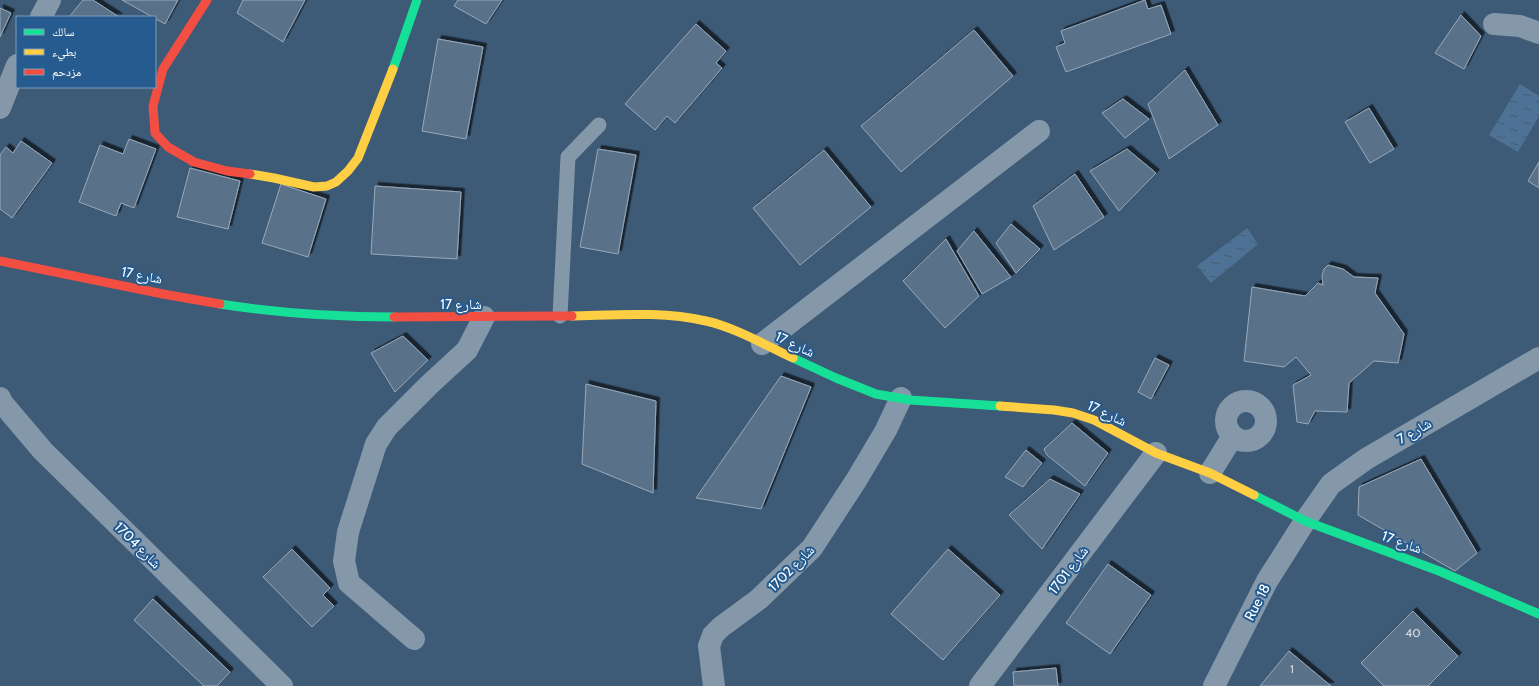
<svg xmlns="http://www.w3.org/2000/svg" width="1539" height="686" viewBox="0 0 1539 686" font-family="Cabin,'Noto Naskh Arabic',sans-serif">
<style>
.water{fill:url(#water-ripples)}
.building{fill:#5a7289;stroke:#99a9b9;filter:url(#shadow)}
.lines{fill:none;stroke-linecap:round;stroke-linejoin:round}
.lane{stroke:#8498aa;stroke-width:15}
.street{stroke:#8498aa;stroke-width:22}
.fast{stroke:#16e098;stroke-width:9}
.slow{stroke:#ffcf43;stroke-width:9}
.jam{stroke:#f24e42;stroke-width:9}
.labels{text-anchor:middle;stroke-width:4;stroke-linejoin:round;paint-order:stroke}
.number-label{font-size:12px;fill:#d6dce2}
.street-label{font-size:14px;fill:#fff;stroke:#255b8f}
</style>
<defs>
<pattern id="water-ripples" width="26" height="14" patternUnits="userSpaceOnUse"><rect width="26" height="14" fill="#4e7296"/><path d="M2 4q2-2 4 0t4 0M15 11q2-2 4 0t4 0" fill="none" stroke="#4d5b6a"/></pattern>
<filter id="shadow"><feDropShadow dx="3.5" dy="-3.5" stdDeviation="0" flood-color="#0009"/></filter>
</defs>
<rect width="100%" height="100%" fill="#3d5a77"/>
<g class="water">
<polygon points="1520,84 1539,96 1539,116 1518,152 1489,135"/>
<polygon points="1247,228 1258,244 1211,283 1197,266"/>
</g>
<g class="building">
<polygon points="83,0 93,0 119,17 69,17"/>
<polygon points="122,0 178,0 165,24"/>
<polygon points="243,0 305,0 283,42 237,13"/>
<polygon points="458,0 502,0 486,24 454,6"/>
<polygon points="1145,0 1148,9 1161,5 1171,34 1066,72 1056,47 1065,43 1061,31"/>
<polygon points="0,8 11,13 0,37"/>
<polygon points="1461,15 1481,36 1464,69 1435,53"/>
<polygon points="696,24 726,51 716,63 722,68 675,123 667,116 655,130 625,104"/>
<polygon points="974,30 1013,76 901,172 861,126"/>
<polygon points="438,39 483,47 466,139 422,131"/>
<polygon points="1185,70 1218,125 1169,159 1148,104"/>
<polygon points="1123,99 1149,119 1125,138 1102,113"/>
<polygon points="1369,108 1394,149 1370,163 1345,122"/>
<polygon points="129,139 156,149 134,208 121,203 116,216 79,202 100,145 123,154"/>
<polygon points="21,141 52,163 12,218 0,209 0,155 6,147 13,153"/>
<polygon points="598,149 636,155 618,254 580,247"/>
<polygon points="1127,149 1156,173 1119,211 1090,171"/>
<polygon points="824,150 871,207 800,265 753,208"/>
<polygon points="1539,162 1539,188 1528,181"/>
<polygon points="190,168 240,181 228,229 177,217"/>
<polygon points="1075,174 1104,217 1054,250 1033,206"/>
<polygon points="281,184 326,199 308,257 262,243"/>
<polygon points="375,186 461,192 457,259 371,254"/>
<polygon points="1011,224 1040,249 1016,273 996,243"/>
<polygon points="974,231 1011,277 982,294 957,251"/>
<polygon points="946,239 979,296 945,328 903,281"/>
<polygon points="1328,265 1343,269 1354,277 1378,278 1375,293 1404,334 1398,363 1374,361 1349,383 1347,412 1315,411 1308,424 1297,422 1293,385 1311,375 1296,357 1284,367 1244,361 1252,287 1305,296 1318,283 1323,285 1322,276 1324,269"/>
<polygon points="403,336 428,360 395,392 371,353"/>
<polygon points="1155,358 1169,365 1151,399 1138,392"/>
<polygon points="781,376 811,387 761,509 696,498"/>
<polygon points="586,384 656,401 653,493 582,464"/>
<polygon points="1072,423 1108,453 1085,486 1047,455 1044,449"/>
<polygon points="1026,450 1042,463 1023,487 1005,477"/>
<polygon points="1421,459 1477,553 1455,571 1358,515 1359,487"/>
<polygon points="1050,479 1080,494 1042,549 1009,515"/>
<polygon points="292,549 330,588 323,595 334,606 312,627 263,577"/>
<polygon points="948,549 1000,595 943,660 891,614"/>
<polygon points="1108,564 1151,595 1110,654 1066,623"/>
<polygon points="153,599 230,672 217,686 204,686 134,620"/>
<polygon points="1413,611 1458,656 1428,686 1384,686 1361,663"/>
<polygon points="1289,651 1331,686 1260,686"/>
<polygon points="1056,668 1058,686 1014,686 1013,672"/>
</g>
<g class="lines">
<polyline class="lane" points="560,316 568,157 599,125"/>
<g class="street">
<polyline points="41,17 50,0"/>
<polyline points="1494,24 1520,26 1539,33"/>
<polyline points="0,108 17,65"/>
<polyline points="762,344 1039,131"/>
<polyline points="0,398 3,404 43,451 282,686"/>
<circle cx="1246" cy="421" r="20"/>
<polyline points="1210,473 1233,436"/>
<polyline points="414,639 349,583 344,561 348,532 376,444 387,427 429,385 467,350 484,317"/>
<polyline points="714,686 709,646 713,635 721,627 759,599 812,548 857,479 886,430 901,398"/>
<polyline points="980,686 1156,453"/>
<polyline points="1214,686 1267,581 1305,521 1331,484 1366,459 1539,358"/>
</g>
<g class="fast">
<polyline points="393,69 417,0"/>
<path d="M220,304C278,313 336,317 394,317"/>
<polyline points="793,358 836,378 876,394 910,400 1000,406"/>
<polyline points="1254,495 1305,521 1439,571 1539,614"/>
</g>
<g class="slow">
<polyline points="250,174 274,178 314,187 327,186 336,182 348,171 358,158 393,69"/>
<path d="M572,316C617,315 662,311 706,321C734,327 767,346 793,358"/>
<polyline points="1000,406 1054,410 1073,413 1094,420 1156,453 1210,473 1254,495"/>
</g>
<g class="jam">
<polyline points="207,0 163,69 153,106 155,133 168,147 194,162 227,171 250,174"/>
<polyline points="0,261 163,294 220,304"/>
<polyline points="394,317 572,316"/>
</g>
</g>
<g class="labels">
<g class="number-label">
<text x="1413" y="637">40</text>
<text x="1292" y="673">1</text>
</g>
<g class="street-label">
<text transform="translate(142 275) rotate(11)" y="5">شارع 17</text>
<text x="461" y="309">شارع 17</text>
<text transform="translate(795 344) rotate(25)" y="5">شارع 17</text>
<text transform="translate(1107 413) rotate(25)" y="5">شارع 17</text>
<text transform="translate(1414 431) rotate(-30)" y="5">شارع 7</text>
<text transform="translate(1402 542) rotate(20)" y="5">شارع 17</text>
<text transform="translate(138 545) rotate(45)" y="5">شارع 1704</text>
<text transform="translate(791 568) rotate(-45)" y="5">شارع 1702</text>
<text transform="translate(1068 570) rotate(-53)" y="5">شارع 1701</text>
<text transform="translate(1257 602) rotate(-63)" y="5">Rue 18</text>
</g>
</g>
<rect x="16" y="16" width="140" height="72" fill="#255b8f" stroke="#7c9dbc"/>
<rect x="24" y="29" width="20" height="6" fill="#16e098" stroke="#7c9dbc"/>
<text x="52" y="36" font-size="12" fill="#ffffff">سالك</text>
<rect x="24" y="49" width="20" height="6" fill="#ffcf43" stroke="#7c9dbc"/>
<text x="52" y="56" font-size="12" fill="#ffffff">بطيء</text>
<rect x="24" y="69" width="20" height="6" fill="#f24e42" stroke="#7c9dbc"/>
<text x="52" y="76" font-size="12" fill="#ffffff">مزدحم</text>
</svg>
